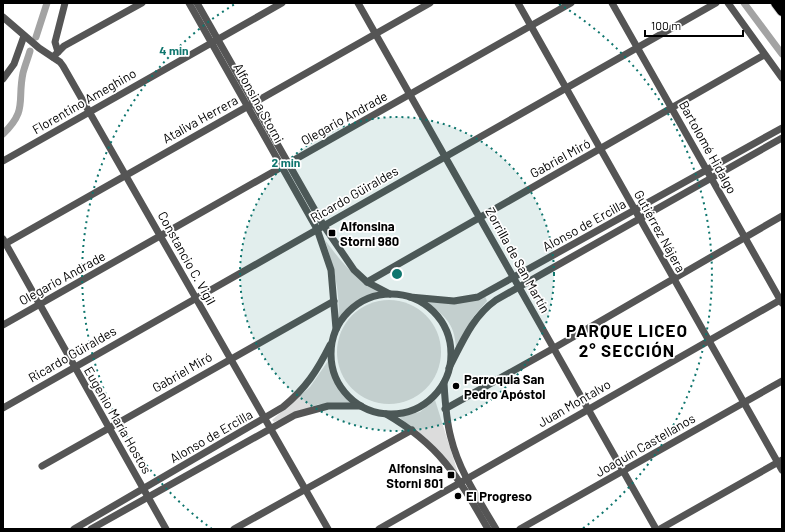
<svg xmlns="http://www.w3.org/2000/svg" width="785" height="532" viewBox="0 0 785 532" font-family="Barlow,sans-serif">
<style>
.green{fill:#dcdcdc}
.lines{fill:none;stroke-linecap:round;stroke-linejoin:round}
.canal{stroke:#a3a3a3;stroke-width:7}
.highway-casing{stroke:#dbdbdb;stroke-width:12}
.minor{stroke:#555;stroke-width:7}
.highway{stroke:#000;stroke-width:10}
.ring{fill:none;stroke:#0f766e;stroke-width:2;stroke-dasharray:2 4}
.poi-dot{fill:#000;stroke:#fff;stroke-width:1.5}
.labels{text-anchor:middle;stroke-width:3.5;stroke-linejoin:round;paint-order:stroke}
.street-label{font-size:13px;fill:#000;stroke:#fff}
.poi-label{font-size:13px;font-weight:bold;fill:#000;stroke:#fff;text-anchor:start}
.district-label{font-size:17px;font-weight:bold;letter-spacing:1px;fill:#000;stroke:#fff}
.centre{fill:#0f766e;stroke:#fff;stroke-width:2}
.ring-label{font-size:12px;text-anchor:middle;font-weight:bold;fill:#0f766e;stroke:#fff;stroke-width:3.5;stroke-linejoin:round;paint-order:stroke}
</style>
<rect width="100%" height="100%" fill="#fff"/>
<g class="green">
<path d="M325,240C343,264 355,280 383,293C363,295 350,304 338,320C341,292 333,266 325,240Z"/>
<path d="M485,296L487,301L474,316L456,347C454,322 445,317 427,302C450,304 463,304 485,296Z"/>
<circle cx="389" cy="352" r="52"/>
<path d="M328,361C332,379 340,390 352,404H319L274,422L272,420L310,387Z"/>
<polygon points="435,400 458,473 428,440 399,417 420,412"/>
</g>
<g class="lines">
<g class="canal">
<polyline points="744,3 782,54"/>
<polyline points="36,37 47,3"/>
<path d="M3,134C28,110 17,101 23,73C25,65 28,58 30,51"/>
</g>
<g class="highway-casing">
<polyline id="highway" points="776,3 782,11"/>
</g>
<g class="minor">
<polyline points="189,3 317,229 331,270 336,329"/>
<polyline points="197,3 324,226 354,270 367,282 390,294"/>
<polyline points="358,3 656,529"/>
<polyline points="518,3 782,470"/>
<polyline points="612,3 782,303"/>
<polyline points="728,3 782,78"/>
<polyline points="3,17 39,48 60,62 63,66 328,529"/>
<polyline points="58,52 55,42 65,3"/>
<polyline points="53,57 64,46 142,3"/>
<polyline points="3,79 14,64 24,36"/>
<polyline points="3,161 282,3"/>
<polyline points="3,239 166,529"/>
<polyline points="3,245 430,3"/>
<polyline points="367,282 764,55"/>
<circle cx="391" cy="354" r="60"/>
<polyline points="410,297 454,301 478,297 782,128"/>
<polyline points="3,325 571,3"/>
<path d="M449,368C462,343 472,317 496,300L782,138"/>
<path d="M444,383C445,401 446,420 451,438C459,471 479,500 496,529"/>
<polyline points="3,408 716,3"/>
<polyline points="445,409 554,348 782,216"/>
<path d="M386,414C440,445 458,477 488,529"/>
<polyline points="42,466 334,301"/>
<path d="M74,529L283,407C306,388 317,371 330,345"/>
<polyline points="91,529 295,415 328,406 361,406"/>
<polyline points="234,529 412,430"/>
<polyline points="379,529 782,299"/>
<polyline points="520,529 782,381"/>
<polyline points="660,529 782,460"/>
</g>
<use href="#highway" class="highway"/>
</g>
<circle cx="397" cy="274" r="157" fill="#0f766e" fill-opacity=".12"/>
<g class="ring">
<circle cx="397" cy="274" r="157"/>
<path d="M212 529A315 315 0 0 1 235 4M559 4A315 315 0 0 1 582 529"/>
</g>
<g class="poi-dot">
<rect x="328" y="229" width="8" height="8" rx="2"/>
<circle cx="456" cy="386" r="4"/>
<rect x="447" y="471" width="8" height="8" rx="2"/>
<circle cx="458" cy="496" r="4"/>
</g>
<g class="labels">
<g class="street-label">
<text transform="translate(84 101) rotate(-30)" y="5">Florentino Ameghino</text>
<text transform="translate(259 103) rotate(61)" y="5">Alfonsina Storni</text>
<text transform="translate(344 118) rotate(-29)" y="5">Olegario Andrade</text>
<text transform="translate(200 119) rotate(-29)" y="5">Ataliva Herrera</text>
<text transform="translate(708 147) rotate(61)" y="5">Bartolomé Hidalgo</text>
<text transform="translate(560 158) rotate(-29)" y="5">Gabriel Miró</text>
<text transform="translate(354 194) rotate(-30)" y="5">Ricardo Güiraldes</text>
<text transform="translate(584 225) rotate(-29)" y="5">Alonso de Ercilla</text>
<text transform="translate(660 231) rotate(61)" y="5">Gutiérrez Nájera</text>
<text transform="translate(187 258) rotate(61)" y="5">Constancio C. Vigil</text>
<text transform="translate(518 260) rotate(61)" y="5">Zorrilla de San Martín</text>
<text transform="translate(62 278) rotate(-29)" y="5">Olegario Andrade</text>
<text transform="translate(72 354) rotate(-30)" y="5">Ricardo Güiraldes</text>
<text transform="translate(182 372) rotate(-30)" y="5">Gabriel Miró</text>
<text transform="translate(574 403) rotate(-30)" y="5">Juan Montalvo</text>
<text transform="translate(118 420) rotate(60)" y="5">Eugenio María Hostos</text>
<text transform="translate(211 436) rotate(-30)" y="5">Alonso de Ercilla</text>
<text transform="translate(645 445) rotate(-30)" y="5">Joaquín Castellanos</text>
</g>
<g class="poi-label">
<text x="340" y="231">Alfonsina<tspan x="340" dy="15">Storni 980</tspan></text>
<text x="464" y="384">Parroquia San<tspan x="464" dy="15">Pedro Apóstol</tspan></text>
<text x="443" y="473" text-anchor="end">Alfonsina<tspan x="443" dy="15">Storni 801</tspan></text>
<text x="466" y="501">El Progreso</text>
</g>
<g class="district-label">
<text x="627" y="337">PARQUE LICEO<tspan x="627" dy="20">2° SECCIÓN</tspan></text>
</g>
</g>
<circle cx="397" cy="274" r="6" class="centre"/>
<g class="ring-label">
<text x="174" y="55">4 min</text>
<text x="286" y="167">2 min</text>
</g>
<rect width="785" height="532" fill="none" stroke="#000000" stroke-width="8"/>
<path d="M645 30v6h98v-6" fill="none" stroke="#000000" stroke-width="2"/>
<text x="651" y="30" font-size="12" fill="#000000" stroke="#ffffff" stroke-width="3" paint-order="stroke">100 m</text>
</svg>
